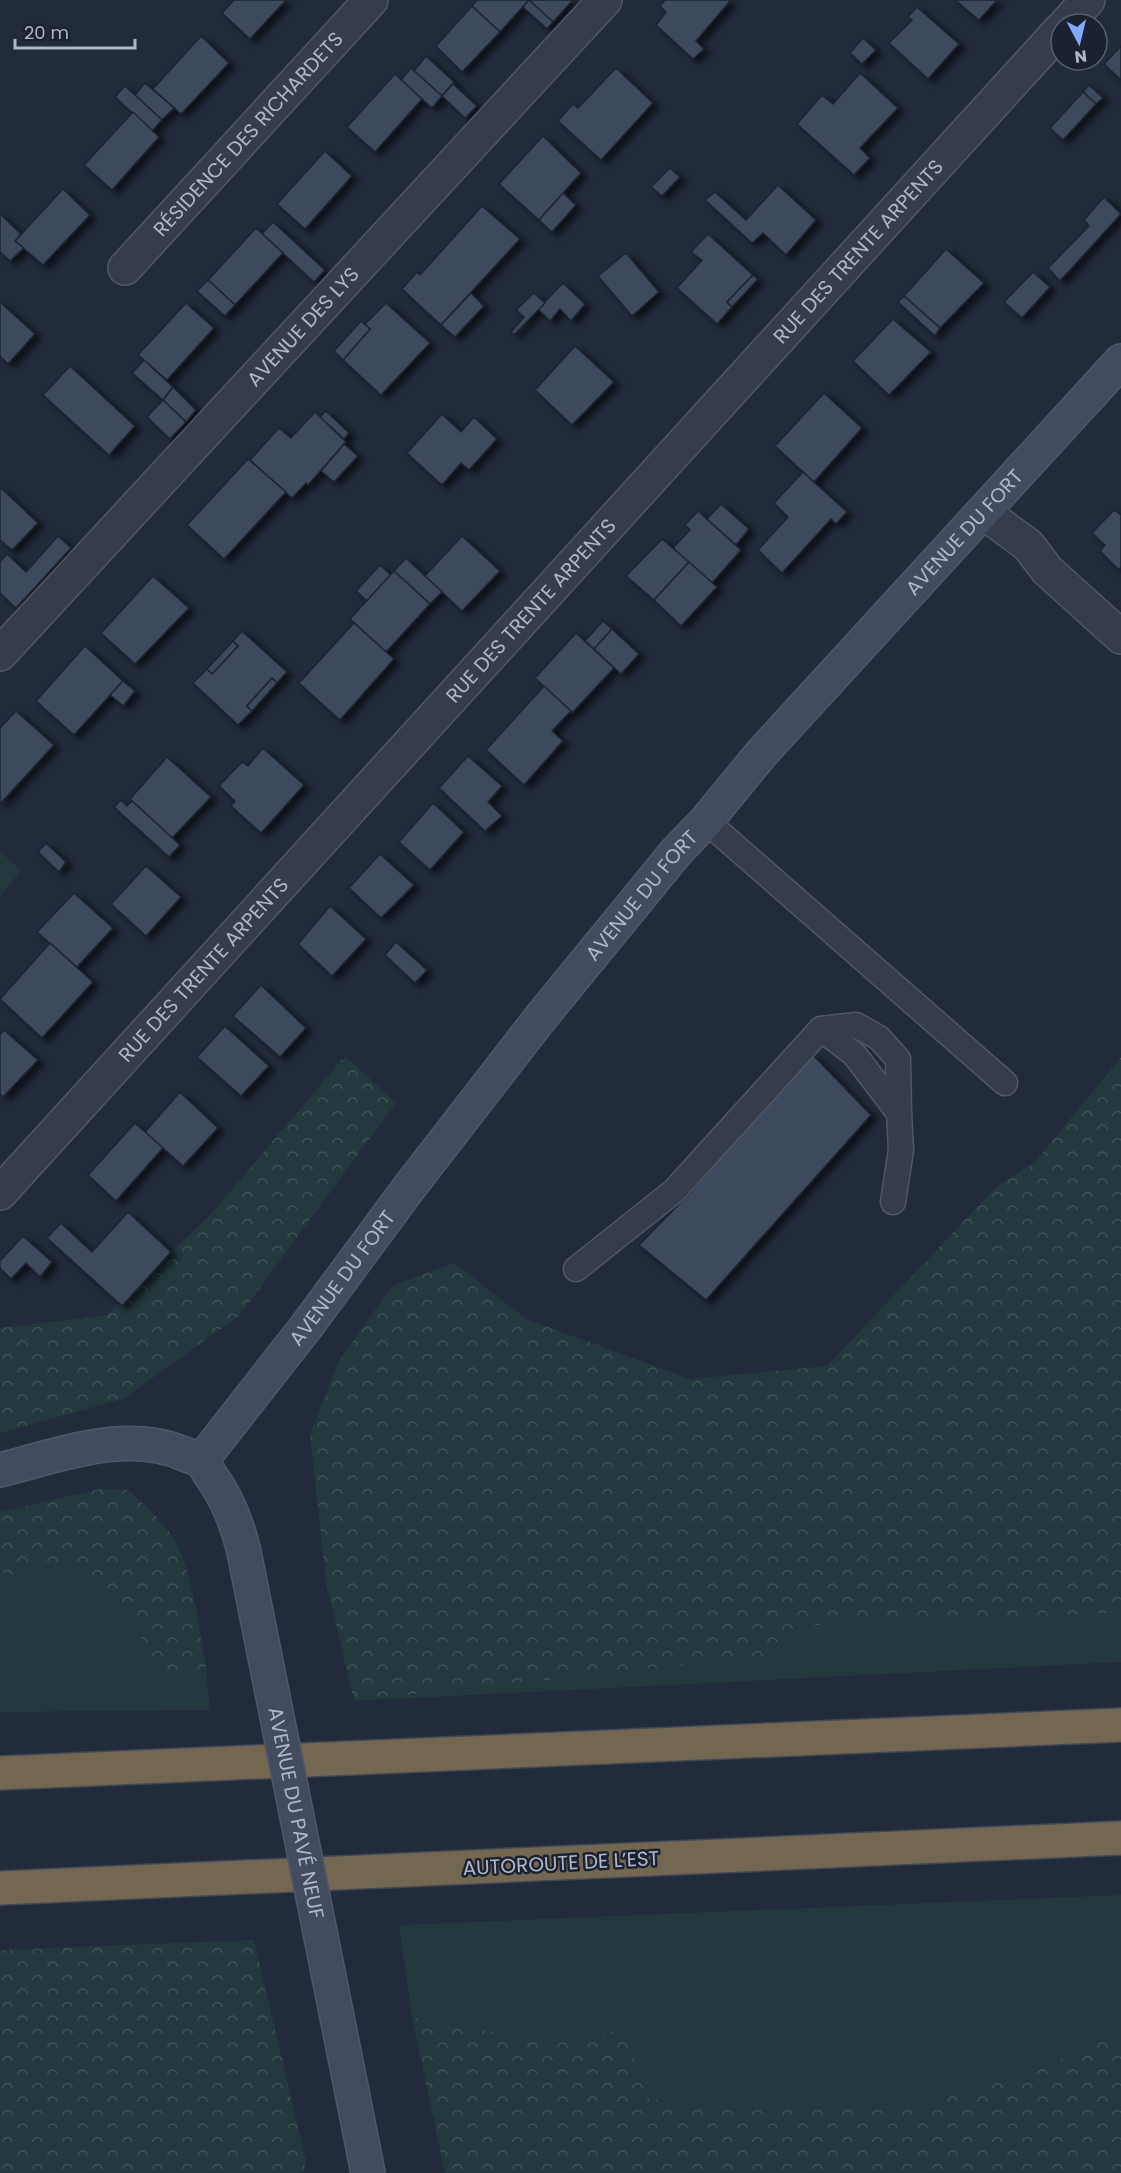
<svg xmlns="http://www.w3.org/2000/svg" width="1121" height="2173" viewBox="0 0 1121 2173" font-family="Poppins,sans-serif">
<style>
.green{fill:#23393d}
.forest{fill:url(#forest-crowns)}
.building{fill:#3d495b;stroke:#1c2433;stroke-width:1.5;filter:url(#shadow)}
.lines{fill:none;stroke-linecap:round;stroke-linejoin:round}
.lane-casing{stroke:#505867;stroke-width:27}
.street-casing{stroke:#505867;stroke-width:36}
.secondary-casing{stroke:#505867;stroke-width:36}
.highway-casing{stroke:#404857;stroke-width:36}
.lane{stroke:#353d4c;stroke-width:24}
.street{stroke:#353d4c;stroke-width:33}
.secondary{stroke:#434c5f;stroke-width:33}
.highway{stroke:#736751;stroke-width:33}
.secondary-bridge-casing{stroke:#505867;stroke-width:36;stroke-linecap:butt}
.secondary-bridge{stroke:#434c5f;stroke-width:33}
.labels{text-anchor:middle;stroke-width:5;stroke-linejoin:round;paint-order:stroke}
.street-label{font-size:20px;fill:#b0b8c8;stroke:#1a2231}
</style>
<defs>
<pattern id="forest-crowns" width="20" height="18" patternUnits="userSpaceOnUse" patternTransform="scale(1.5)"><rect width="20" height="18" fill="#23393d"/><path d="M2 6a3 3 0 1 1 6 0M12 15a3 3 0 1 1 6 0" fill="none" stroke="#405458"/></pattern>
<filter id="shadow"><feDropShadow dx="6" dy="4" stdDeviation="3" flood-color="#0009"/></filter>
</defs>
<rect width="100%" height="100%" fill="#212b3c"/>
<g class="green">
<polygon points="0,851 21,871 0,896"/>
<polygon points="25,1563 85,1573 109,1598 135,1621 140,1632 144,1656 201,1671 206,1667 210,1710 0,1712 0,1572 18,1576"/>
<polygon points="1121,1613 1121,1662 354,1701 774,1655 797,1626"/>
<polygon points="1121,1895 1121,2033 1025,2075 925,2103 738,2111 648,2099 624,2029 561,2040 471,2029 412,2017 399,1925"/>
</g>
<g class="forest">
<polygon points="345,1056 396,1103 239,1316 123,1399 0,1433 0,1326 1,1328 107,1315 211,1214"/>
<polygon points="1121,1057 1121,1613 797,1626 774,1655 354,1701 326,1582 310,1435 339,1361 392,1286 454,1263 526,1319 690,1379 827,1366 997,1186 1035,1162"/>
<path d="M100,1489L128,1490C143,1503 158,1517 170,1533C192,1563 199,1629 206,1667L201,1671L179,1673L154,1669L144,1656L140,1632L135,1621L109,1598L85,1573L25,1563L18,1576L0,1572V1512Z"/>
<polygon points="254,1940 306,2161 303,2173 0,2173 0,1950"/>
<polygon points="412,2017 471,2029 561,2040 624,2029 649,2099 738,2111 925,2103 1025,2075 1121,2033 1121,2173 445,2173"/>
</g>
<g class="building">
<polygon points="234,0 286,0 250,39 222,13"/>
<polygon points="477,0 529,0 500,32 472,6"/>
<polygon points="529,0 573,0 553,22"/>
<polygon points="529,0 553,22 547,29 523,7"/>
<polygon points="665,0 731,0 696,41 704,49 693,59 656,25 666,12 660,6"/>
<polygon points="955,0 997,0 979,20"/>
<polygon points="472,6 500,32 462,72 436,46"/>
<polygon points="917,7 959,44 928,79 889,43 912,20 908,17"/>
<polygon points="201,36 229,63 181,114 153,89"/>
<polygon points="863,38 876,50 862,64 850,53"/>
<polygon points="1121,46 1121,80 1104,64"/>
<polygon points="426,56 454,82 442,96 414,71"/>
<polygon points="411,68 442,96 432,108 401,80"/>
<polygon points="616,68 653,103 601,160 558,121 573,104 578,108"/>
<polygon points="860,73 898,108 860,148 870,158 854,175 797,124 822,95 833,104"/>
<polygon points="395,74 422,99 375,152 347,127"/>
<polygon points="145,83 174,108 162,120 135,95"/>
<polygon points="453,84 477,106 465,118 442,96"/>
<polygon points="1089,85 1103,98 1096,104 1083,92"/>
<polygon points="125,86 162,120 152,131 115,97"/>
<polygon points="1083,92 1096,104 1063,140 1050,128"/>
<polygon points="133,112 159,137 112,190 84,165"/>
<polygon points="543,136 581,173 539,220 499,184"/>
<polygon points="325,151 352,176 305,229 277,204"/>
<polygon points="670,168 680,177 662,196 651,187"/>
<polygon points="778,185 816,220 786,255 763,233 752,243 705,200 715,192 746,220"/>
<polygon points="63,189 90,215 43,265 15,241"/>
<polygon points="563,193 576,205 552,232 539,220"/>
<polygon points="1104,197 1121,214 1060,281 1048,268 1089,226 1084,220"/>
<polygon points="482,206 520,239 441,325 402,289 417,272 420,275"/>
<polygon points="0,214 21,234 15,241 24,248 10,261 0,252"/>
<polygon points="273,222 325,270 314,282 262,234"/>
<polygon points="256,228 283,253 235,305 208,280"/>
<polygon points="708,234 753,275 727,302 732,307 717,324 677,288 702,260 691,252"/>
<polygon points="946,249 984,283 940,328 904,296"/>
<polygon points="626,253 659,292 632,316 598,276"/>
<polygon points="1033,272 1050,287 1022,318 1004,302"/>
<polygon points="753,275 758,279 732,307 727,302"/>
<polygon points="208,280 235,305 225,316 197,291"/>
<polygon points="563,283 585,304 571,321 560,309 550,321 538,309"/>
<polygon points="471,293 484,306 455,337 441,325"/>
<polygon points="534,293 545,303 514,335 511,332 524,317 516,310"/>
<polygon points="904,296 940,328 935,336 898,302"/>
<polygon points="0,302 35,334 8,364 0,356"/>
<polygon points="186,303 214,328 167,380 138,355"/>
<polygon points="386,303 430,343 381,395 343,360 370,329 365,324"/>
<polygon points="893,319 931,352 889,395 853,361"/>
<polygon points="361,321 370,329 343,360 334,351"/>
<polygon points="575,346 614,382 572,425 535,390"/>
<polygon points="144,360 173,387 163,400 132,373"/>
<polygon points="70,366 135,426 109,455 43,395"/>
<polygon points="173,387 196,410 186,422 163,400"/>
<polygon points="824,393 862,428 814,482 775,446"/>
<polygon points="163,400 186,422 170,439 147,417"/>
<polygon points="326,411 349,433 344,439 320,417"/>
<polygon points="315,412 346,442 308,485 306,483 292,498 250,460 279,428 291,438"/>
<polygon points="442,414 461,432 474,417 497,439 469,470 461,463 442,485 407,453"/>
<polygon points="344,444 358,456 334,482 321,471"/>
<polygon points="248,459 286,492 224,559 187,525"/>
<polygon points="803,472 847,512 836,524 831,519 782,573 758,550 788,517 774,503"/>
<polygon points="0,487 38,523 12,550 0,540"/>
<polygon points="721,504 749,529 736,545 707,519"/>
<polygon points="1114,510 1121,515 1121,567 1119,570 1100,551 1105,545 1092,533"/>
<polygon points="698,511 741,550 712,583 673,548 690,530 685,525"/>
<polygon points="58,536 71,548 16,608 0,593 0,562 7,554 26,572"/>
<polygon points="462,536 500,571 462,611 425,576"/>
<polygon points="662,539 689,562 654,600 626,576"/>
<polygon points="406,558 442,592 430,604 394,571"/>
<polygon points="689,562 717,587 681,626 654,600"/>
<polygon points="380,565 391,575 367,601 356,591"/>
<polygon points="394,571 430,604 386,652 350,619"/>
<polygon points="153,576 189,608 135,664 101,633"/>
<polygon points="603,621 612,629 594,649 585,641"/>
<polygon points="354,623 394,659 340,720 299,683"/>
<polygon points="612,629 639,654 621,674 594,649"/>
<polygon points="242,631 287,672 277,683 272,678 247,706 252,711 238,725 193,683 207,669 212,674 238,646 233,641"/>
<polygon points="576,633 614,668 572,713 535,678"/>
<polygon points="233,641 238,646 212,674 207,669"/>
<polygon points="85,646 123,681 74,735 36,701"/>
<polygon points="272,678 277,683 252,711 247,706"/>
<polygon points="123,681 135,691 123,706 110,695"/>
<polygon points="544,686 571,711 552,731 563,741 524,785 486,750"/>
<polygon points="16,711 54,745 0,804 0,728"/>
<polygon points="263,748 304,785 261,833 231,806 235,801 219,786 242,762 248,766"/>
<polygon points="468,756 502,786 488,802 502,816 485,831 439,788"/>
<polygon points="167,757 211,797 172,838 130,799"/>
<polygon points="121,800 127,806 132,801 180,845 169,857 114,807"/>
<polygon points="433,803 464,832 430,870 399,842"/>
<polygon points="46,843 66,862 59,872 38,852"/>
<polygon points="380,854 414,885 381,918 349,888"/>
<polygon points="146,866 181,897 146,936 111,904"/>
<polygon points="74,893 113,928 77,967 37,932"/>
<polygon points="330,906 366,939 332,976 298,944"/>
<polygon points="396,942 427,970 415,983 385,955"/>
<polygon points="50,943 93,982 42,1038 0,999"/>
<polygon points="261,985 306,1028 280,1057 233,1016"/>
<polygon points="225,1026 269,1066 241,1096 197,1057"/>
<polygon points="4,1030 38,1060 3,1097 0,1094 0,1035"/>
<polygon points="811,1053 871,1115 706,1300 639,1245 691,1192"/>
<polygon points="180,1092 218,1128 183,1166 145,1132"/>
<polygon points="135,1123 163,1148 116,1201 88,1175"/>
<polygon points="128,1212 171,1252 122,1306 47,1238 61,1223 92,1252"/>
<polygon points="23,1236 52,1262 40,1277 26,1263 11,1279 0,1268 0,1261"/>
</g>
<g class="lines">
<g class="lane-casing">
<g id="lane">
<polyline points="706,821 1005,1083"/>
<polyline points="821,1029 856,1025 879,1038 898,1059 899,1113"/>
<polyline points="576,1269 674,1191 821,1029 854,1054 899,1113 901,1150 893,1202"/>
</g>
</g>
<g class="street-casing">
<g id="street">
<polyline points="1066,24 1088,0"/>
<path id="s1" d="M125,268L371,0"/>
<polyline points="983,512 1028,545 1047,570 1121,637"/>
<path id="s2" d="M0,654L605,0"/>
<path id="s3" d="M0,1193L1061,29"/>
</g>
</g>
<g class="secondary-casing">
<g id="secondary">
<path id="s4" d="M201,1461L306,1327L408,1189L538,1021L677,851L706,821L761,754L1121,361"/>
<path d="M0,1470C57,1456 127,1428 184,1454C189,1456 197,1458 201,1461C204,1464 207,1469 209,1473C227,1497 237,1522 244,1552"/>
<polyline points="351,2087 368,2173"/>
</g>
</g>
<g class="highway-casing">
<g id="highway">
<polyline points="0,1773 1121,1725"/>
<polyline points="0,1888 1121,1838"/>
</g>
</g>
<use href="#lane" class="lane"/>
<use href="#street" class="street"/>
<use href="#secondary" class="secondary"/>
<use href="#highway" class="highway"/>
<g class="secondary-bridge-casing">
<g id="secondary-bridge">
<path id="s5" d="M244,1552L351,2087"/>
</g>
</g>
<use href="#secondary-bridge" class="secondary-bridge"/>
</g>
<g class="labels">
<g class="street-label">
<text dy="7" stroke="none"><textPath href="#s1" startOffset="182">RÉSIDENCE DES RICHARDETS</textPath></text>
<text dy="7" stroke="none"><textPath href="#s3" startOffset="1274">RUE DES TRENTE ARPENTS</textPath></text>
<text dy="7" stroke="none"><textPath href="#s2" startOffset="446">AVENUE DES LYS</textPath></text>
<text dy="7" stroke="none"><textPath href="#s4" startOffset="1203">AVENUE DU FORT</textPath></text>
<text dy="7" stroke="none"><textPath href="#s3" startOffset="788">RUE DES TRENTE ARPENTS</textPath></text>
<text dy="7" stroke="none"><textPath href="#s4" startOffset="717">AVENUE DU FORT</textPath></text>
<text dy="7" stroke="none"><textPath href="#s3" startOffset="302">RUE DES TRENTE ARPENTS</textPath></text>
<text dy="7" stroke="none"><textPath href="#s4" startOffset="231">AVENUE DU FORT</textPath></text>
<text dy="7" stroke="none"><textPath href="#s5" startOffset="266">AVENUE DU PAVÉ NEUF</textPath></text>
<text transform="translate(561 1863) rotate(-3)" y="7">AUTOROUTE DE L’EST</text>
</g>
</g>
<g transform="translate(1079 42) rotate(173)"><circle r="28" fill="#1a2231" stroke="#565e6d" stroke-width="1.5"/>
<path d="M0-4.5L10 22L0 15L-10 22Z" fill="#80aafd"/>
<text y="-9" font-size="16" font-weight="bold" text-anchor="middle" fill="#b0b8c8">N</text>
</g>
<path d="M15 39v9h120v-9" fill="none" stroke="#b0b8c8" stroke-width="3"/>
<text x="24" y="39" font-size="18" fill="#b0b8c8" stroke="#1a2231" stroke-width="4.5" paint-order="stroke">20 m</text>
</svg>
